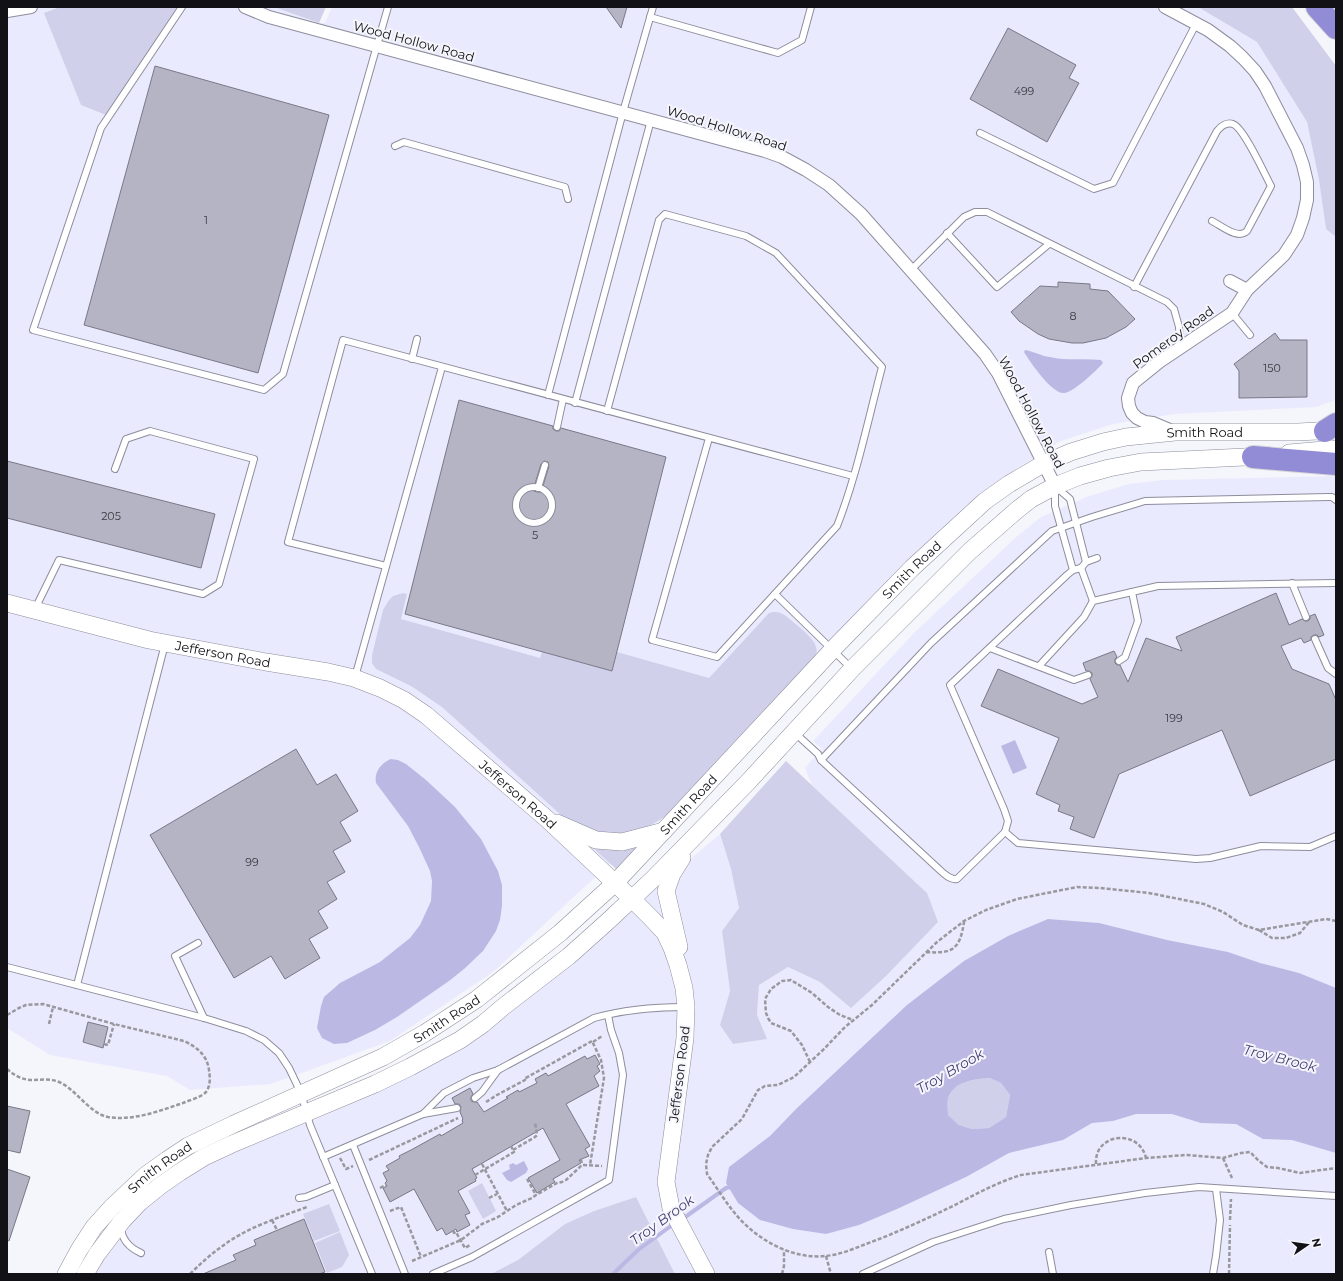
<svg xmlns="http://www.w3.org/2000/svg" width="1343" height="1281" viewBox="0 0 1343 1281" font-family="Montserrat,sans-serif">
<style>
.built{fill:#eaeafe}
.green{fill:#d0d0eb}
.water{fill:#bbb9e4;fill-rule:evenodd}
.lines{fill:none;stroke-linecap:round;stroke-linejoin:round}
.stream{stroke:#bbb9e4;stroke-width:4}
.building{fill:#b4b4c4;stroke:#787887;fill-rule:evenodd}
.lane-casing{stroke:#8d8d9c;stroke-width:8}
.street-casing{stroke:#8d8d9c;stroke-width:14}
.secondary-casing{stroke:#8d8d9c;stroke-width:18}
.highway-casing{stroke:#d4d4d5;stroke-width:24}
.path{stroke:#98989e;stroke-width:2.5;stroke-dasharray:4 2;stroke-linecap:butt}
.lane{stroke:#fff;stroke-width:6}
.street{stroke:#fff;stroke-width:12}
.secondary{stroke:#fff;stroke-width:17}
.highway{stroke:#928cd7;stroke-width:22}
.labels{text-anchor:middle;stroke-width:4;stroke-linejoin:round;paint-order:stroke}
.number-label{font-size:11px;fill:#3a3a42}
.street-label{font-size:13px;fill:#111116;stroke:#f5f5fc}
.water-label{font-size:14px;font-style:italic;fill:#464076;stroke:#f5f5fc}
</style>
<rect width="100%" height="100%" fill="#f5f5fc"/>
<g class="built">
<polygon points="7,7 60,7 44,13 106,115 178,7 274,7 319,23 325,23 332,7 1198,7 1257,42 1307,122 1319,180 1326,229 1336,237 1336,400 1316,407 1174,414 1113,424 1061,441 1017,468 975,501 901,566 814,659 666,816 656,823 580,891 493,972 390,1041 271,1084 190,1090 167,1076 50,1055 7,1028"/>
<polygon points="1336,476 1336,1274 675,1274 636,1197 565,1224 518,1260 491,1274 91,1274 114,1239 174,1181 266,1134 296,1127 323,1116 422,1070 621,918 720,834 731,869 739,908 722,931 730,991 720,1025 733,1044 766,1039 757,1015 759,985 788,967 820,982 851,1007 927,893 812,785 805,768 822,749 813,741 915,632 1014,539 1041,517 1089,496 1129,484 1163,480"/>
</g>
<g class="green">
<polygon points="60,7 178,7 106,115 81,105 44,13"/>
<polygon points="274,7 326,7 319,23"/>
<polygon points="1198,7 1292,7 1336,66 1336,237 1326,229 1319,180 1307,122 1257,42"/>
<path d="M403,593L407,594L401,619L540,658L542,652L612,671L617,652L709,678L769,613C776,611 780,612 786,616C794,623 814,637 816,647C818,651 816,655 814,659L666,816C631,840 597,838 562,816L442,707L411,686L376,669L372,663V655L383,610L389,600L393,596Z"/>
<polygon points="786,761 927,893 938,922 886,976 851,1008 820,982 788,967 759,985 757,1015 767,1039 733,1044 720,1025 730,991 722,931 739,908 731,869 720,834"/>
<polygon points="638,845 639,847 619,869 616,869 592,847"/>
<path d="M990,1078L1001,1083L1010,1095L1006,1117L989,1128L972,1129L959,1125L948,1115C948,1110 947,1103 948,1099C953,1081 975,1079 990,1078Z"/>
<polygon points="482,1183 496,1211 483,1219 468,1191"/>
<polygon points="636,1197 675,1274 491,1274 518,1260 565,1224 594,1211"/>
<polygon points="329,1204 340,1231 314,1241 303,1214"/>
<polygon points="340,1232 349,1255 342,1267 327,1273 315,1243"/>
</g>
<g class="water">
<path d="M1025,350C1033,351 1041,356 1050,357C1066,361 1084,358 1101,360L1103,363C1097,370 1073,393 1064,393C1052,394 1030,362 1024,352Z"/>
<polygon points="1015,740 1027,768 1013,774 1001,746"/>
<path d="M391,759L398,760L406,764L426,780L455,807L481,839L498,871L502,885V906L500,920L496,931L483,951L464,969L449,981L397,1017L375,1030L347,1043L334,1044L322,1038L317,1028L321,1006L324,997L340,983L380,962L410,938L420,925L431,901L432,881L430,871L419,847L408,826L376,783C374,772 381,763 391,759Z"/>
<path d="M1048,919L1099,923L1167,940L1228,952L1260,963L1299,973L1336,988V1153L1292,1140L1263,1139L1236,1124L1201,1123L1172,1114H1136L1113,1121L1092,1123L1063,1140L1009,1153L966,1177L897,1209L859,1225L826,1234L793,1229L760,1220L738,1203L726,1183L729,1167L770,1136L796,1109L907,1005L964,961L1008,936ZM990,1078L1001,1083L1010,1095L1006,1117L989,1128L972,1129L959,1125L948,1115C948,1110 947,1103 948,1099C953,1081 975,1079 990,1078Z"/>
<polygon points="524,1161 528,1169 526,1173 511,1182 507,1180 502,1173 510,1169 509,1165 513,1163 516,1165"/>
</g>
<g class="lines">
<g class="stream">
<polyline points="681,1220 726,1188 734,1186"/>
<polyline points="613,1274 638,1250 675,1223"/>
</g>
</g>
<g class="building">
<polygon points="606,7 627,7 621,28"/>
<polygon points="1008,28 1076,65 1069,78 1079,83 1047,142 970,99"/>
<polygon points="155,66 329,115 258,373 84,325"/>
<polygon points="1058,282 1090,284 1090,289 1108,291 1135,319 1126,327 1106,338 1083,343 1072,343 1049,339 1038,334 1019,321 1011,312 1040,286 1058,287"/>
<polygon points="1275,333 1280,340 1307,340 1307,397 1239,398 1239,371 1234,364"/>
<path d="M459,400L553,426V429L556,431H559L561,428L666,457L612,671L405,614ZM544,461L548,462L549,466L542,489L541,492H537L534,491V487L541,464Z"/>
<polygon points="7,461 215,514 201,568 7,518"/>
<polygon points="1276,593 1289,625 1302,619 1305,621 1308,621 1310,619 1310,616 1315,614 1324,635 1319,637 1317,635 1314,635 1311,637 1311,640 1304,643 1301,638 1281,646 1292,669 1329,684 1336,700 1336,759 1250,796 1222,730 1119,774 1094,838 1070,829 1074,817 1058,811 1060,805 1036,794 1059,738 981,706 998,669 1082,704 1098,697 1090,679 1092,676 1092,673 1089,671 1086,671 1083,663 1114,651 1117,657 1115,659 1115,663 1117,665 1120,665 1128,682 1146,638 1182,651 1176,637"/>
<polygon points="296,749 317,785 336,774 358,811 340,822 351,841 333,851 345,872 327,882 337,899 318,911 328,928 309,939 320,958 285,979 271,956 234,978 150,835"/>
<polygon points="88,1022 108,1027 103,1048 83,1042"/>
<polygon points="595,1055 600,1064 597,1066 600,1071 594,1076 599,1086 566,1104 590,1146 585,1149 589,1156 579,1160 581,1163 553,1179 555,1182 537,1193 528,1178 560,1160 543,1128 472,1169 477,1178 475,1179 476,1181 458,1191 470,1213 465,1215 470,1225 457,1232 456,1229 446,1235 442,1228 437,1231 414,1189 390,1202 383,1188 387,1186 385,1183 387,1181 383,1173 389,1170 386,1166 400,1158 399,1156 411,1150 440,1134 441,1136 463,1123 462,1120 463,1119 460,1112 461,1107 459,1104 455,1104 452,1098 470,1088 473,1094 471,1097 471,1101 474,1102 477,1102 484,1112 508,1098 506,1097 518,1090 519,1092 537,1083 535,1079 546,1073 548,1076 585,1056 587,1059"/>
<polygon points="7,1106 30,1111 20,1153 7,1150"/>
<polygon points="7,1169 30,1177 9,1241 7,1240"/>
<polygon points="304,1219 325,1272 319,1274 203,1274 236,1260 233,1255 256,1245 254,1240"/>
</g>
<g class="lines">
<g class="lane-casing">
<g id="lane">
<polyline points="182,7 101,128 33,330 264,390 283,374 388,7"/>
<polyline points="650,17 778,53 802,40 811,7"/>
<polyline points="980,133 1094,189 1113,183 1196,24"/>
<polyline points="395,146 404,142 565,187 568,199"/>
<polyline points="947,233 997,287 1049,244"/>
<polyline points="911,270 964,217 975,212 987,212 1167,302 1174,309 1179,327 1180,348"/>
<path d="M1134,287L1217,131C1221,126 1227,122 1233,124C1244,128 1265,175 1271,186L1247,231C1238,240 1222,226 1212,221"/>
<polyline points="1232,313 1250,335"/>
<polyline points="412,359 417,339"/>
<polyline points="548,395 623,112 653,7"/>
<polyline points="575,403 651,120"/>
<path d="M607,411L659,220L665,214L746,236L776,253L882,367C868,420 857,475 837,526L717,657L652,640L709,438"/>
<polyline points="557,427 563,399"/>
<polyline points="1056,487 1070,499 1086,562"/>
<circle cx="534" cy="505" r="18"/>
<polyline points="538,488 545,465"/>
<polyline points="1055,488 1055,506 1073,570"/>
<polyline points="386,566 288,542 343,340 853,476"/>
<polyline points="1081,568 1093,601"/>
<polyline points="1292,583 1306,617"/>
<polyline points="775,594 851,668"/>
<polyline points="35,609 59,560 203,594 219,584 254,459 150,431 126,439 115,469"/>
<polyline points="1315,639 1328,668 1336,674"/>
<polyline points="990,648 1074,680 1088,675"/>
<polyline points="1119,661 1125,657 1138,621 1132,592"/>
<polyline points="1039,666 1084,617 1093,601 1158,586 1336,583"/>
<polyline points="355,677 442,367"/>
<path d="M795,733L818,754L821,760L942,872C947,876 951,880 957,879L1005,832L1008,821L1004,809L950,685L1067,575L1073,570L1081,568L1086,562L1097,558"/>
<polyline points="821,760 931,643 1052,531 1092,517 1145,501 1329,497 1332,497 1336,500"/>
<polyline points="1005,832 1018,843 1196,859 1210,858 1261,846 1310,847 1336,836"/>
<polyline points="198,943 175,956 204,1018"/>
<polyline points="7,967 204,1018 246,1031 264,1040 279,1053 289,1068 301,1093 310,1125 372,1274"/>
<polyline points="77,985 165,644"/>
<polyline points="475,1098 482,1092 498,1070"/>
<path d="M423,1114L444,1093L473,1078L498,1070L594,1018C623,1010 655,1007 684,1007"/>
<polyline points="353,1145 405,1274"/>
<polyline points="323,1157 423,1114 457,1108"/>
<polyline points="299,1198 306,1197 335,1185"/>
<path d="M121,1228C122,1240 130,1248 141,1253"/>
<polyline points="1049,1252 1053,1274"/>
<polyline points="433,1274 472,1257 609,1180 623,1075 619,1053 611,1030 608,1015"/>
<polyline points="863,1274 933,1242 1004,1219 1071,1205 1145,1193 1199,1187 1336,1196"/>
<polyline points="1213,1274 1216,1256 1220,1220 1216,1189"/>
</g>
</g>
<g class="street-casing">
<g id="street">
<polyline points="245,7 269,17 765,151 782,157 806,170 829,185 861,214 985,354 998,373 1055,486"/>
<polyline points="1165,7 1208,30 1230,46 1243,58 1255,71 1265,86 1297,148 1303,165 1307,182 1307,200 1303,218 1297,235 1284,255 1247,290 1232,313 1159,362 1133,383 1128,398 1129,406 1132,413 1137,418 1145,422 1153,423 1172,431"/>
<polyline points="7,11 31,7"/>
<polyline points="1230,281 1247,290"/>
</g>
</g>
<g class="secondary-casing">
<g id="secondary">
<polyline points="1289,453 1336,449"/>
<path id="s1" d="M7,603L149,640L266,662L328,672L354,678L380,688L404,700L426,715L547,819L632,899L652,919L665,933L672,948L678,965L684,988L686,1007L685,1038L666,1182L671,1208L706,1274"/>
<polyline points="557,823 596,840 622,842 664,831"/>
<polyline points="679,947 666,891 672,874 682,858"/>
<path id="s2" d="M66,1274L79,1250L94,1227L112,1207L146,1175L167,1160L188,1146L234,1124L383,1057L425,1033L477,999L560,933L615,883L836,646L912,568L985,501L1009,484L1043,464L1071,452L1103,442L1126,437L1175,432H1298L1336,430"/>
<polyline points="85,1274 97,1254 122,1221 140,1202 160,1186 180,1172 204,1157 232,1144 375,1084 410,1067 460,1040 483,1024 503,1007 569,956 607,922 653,879 748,782 852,669 970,551 1017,510 1031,499 1055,486 1080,476 1109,468 1141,462 1265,456"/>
</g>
</g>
<g class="highway-casing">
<g id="highway">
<polyline points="1317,7 1336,28"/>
<polyline points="1325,431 1336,424"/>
<polyline points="1253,457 1336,464"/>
</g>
</g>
<g class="path">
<path d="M1336,921L1326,919L1259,930L1243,925L1223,912L1204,904L1149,893L1100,888L1077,887L1017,899L986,910L964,921L937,942L872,1005L845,1027L823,1050L794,1077L778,1085L765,1086L758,1090L742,1119L712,1147L708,1155L706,1164L707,1174C720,1192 731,1212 748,1227C768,1245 797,1259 825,1256C839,1255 853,1249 866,1244C896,1233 926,1219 955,1205C976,1194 998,1182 1021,1175L1146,1158L1186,1155L1223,1158L1241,1153L1250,1152L1259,1161L1267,1167L1278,1168L1300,1173L1336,1168"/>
<polyline points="1259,930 1272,938 1286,938 1300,933 1310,921"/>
<path d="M926,952C953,954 960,949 964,922"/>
<path d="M7,1015L19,1008L26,1005L43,1004L114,1024L184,1041C197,1047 207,1055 209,1070C210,1077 211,1087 205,1093C199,1098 190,1100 183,1103C159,1111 134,1121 108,1117C89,1113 77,1090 59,1082C50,1078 41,1080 32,1080C22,1080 14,1075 7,1069"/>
<polyline points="49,1024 53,1007"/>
<polyline points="593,1042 602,1036"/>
<polyline points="104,1044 108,1045 114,1024"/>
<polyline points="810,1062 802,1045 791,1031 771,1023 768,1018 766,1013 765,999 771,989 782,981 791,980 812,993 828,1007 840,1015 853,1020"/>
<polyline points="486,1102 497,1095 525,1080 524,1079 592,1041 601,1060 604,1078 590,1165"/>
<polyline points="513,1150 535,1137 537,1135 535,1122"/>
<polyline points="340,1158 346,1169 353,1166"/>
<polyline points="1223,1158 1232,1178"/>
<polyline points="581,1159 582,1165"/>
<polyline points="369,1160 458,1118"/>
<polyline points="482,1164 507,1211"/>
<path d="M1096,1164C1094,1133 1139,1128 1146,1158"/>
<polyline points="475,1175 514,1152 511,1146"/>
<polyline points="527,1179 536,1195"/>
<polyline points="380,1188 386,1185"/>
<polyline points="489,1198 497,1194"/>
<polyline points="390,1211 401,1207 421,1257"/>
<polyline points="272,1220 277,1230"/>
<polyline points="1230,1220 1231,1199"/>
<polyline points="453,1231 454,1233 456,1232 465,1248 470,1245"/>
<polyline points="826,1256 831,1274"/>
<polyline points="412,1261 461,1240 482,1224 498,1217 516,1205 532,1198 536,1195 557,1183 562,1182 566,1180 582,1165 602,1166"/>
<path d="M190,1274C211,1253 233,1236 260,1225C276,1218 291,1213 307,1207"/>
<polyline points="782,1274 784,1266 784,1250"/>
<polyline points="1229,1274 1230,1225"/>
</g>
<use href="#lane" class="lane"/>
<use href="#street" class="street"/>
<use href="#secondary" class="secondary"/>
<use href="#highway" class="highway"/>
</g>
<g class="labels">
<g class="number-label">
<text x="1024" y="95">499</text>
<text x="206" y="224">1</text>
<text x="1073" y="320">8</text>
<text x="1272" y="372">150</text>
<text x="111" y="520">205</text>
<text x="535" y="539">5</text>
<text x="1174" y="722">199</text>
<text x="252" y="866">99</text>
</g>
<g class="street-label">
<text transform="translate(414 41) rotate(15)" y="5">Wood Hollow Road</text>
<text transform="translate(727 128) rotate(17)" y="5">Wood Hollow Road</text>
<text transform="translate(1173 337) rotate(-36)" y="5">Pomeroy Road</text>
<text transform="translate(1032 412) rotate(62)" y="5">Wood Hollow Road</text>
<text dy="5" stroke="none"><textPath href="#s2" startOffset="1452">Smith Road</textPath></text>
<text dy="5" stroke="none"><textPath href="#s2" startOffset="1116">Smith Road</textPath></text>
<text dy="5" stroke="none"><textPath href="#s1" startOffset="222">Jefferson Road</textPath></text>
<text dy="5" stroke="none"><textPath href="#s1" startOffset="558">Jefferson Road</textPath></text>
<text dy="5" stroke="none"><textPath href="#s2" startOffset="792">Smith Road</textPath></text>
<text dy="5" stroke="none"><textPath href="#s2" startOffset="468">Smith Road</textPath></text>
<text transform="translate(679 1074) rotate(-83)" y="5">Jefferson Road</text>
<text dy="5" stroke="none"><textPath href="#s2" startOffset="144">Smith Road</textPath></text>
</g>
<g class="water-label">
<text transform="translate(1280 1058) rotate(14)" y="5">Troy Brook</text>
<text transform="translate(950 1071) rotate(-30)" y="5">Troy Brook</text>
<text transform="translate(662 1220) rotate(-36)" y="5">Troy Brook</text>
</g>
</g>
<rect width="1343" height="1281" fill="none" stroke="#111116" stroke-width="16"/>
<g transform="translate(1307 1245) rotate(77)" stroke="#f5f5fc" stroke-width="3" paint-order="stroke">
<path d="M0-3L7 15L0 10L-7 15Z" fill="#111116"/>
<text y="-6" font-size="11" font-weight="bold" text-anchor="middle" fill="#111116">N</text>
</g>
</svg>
